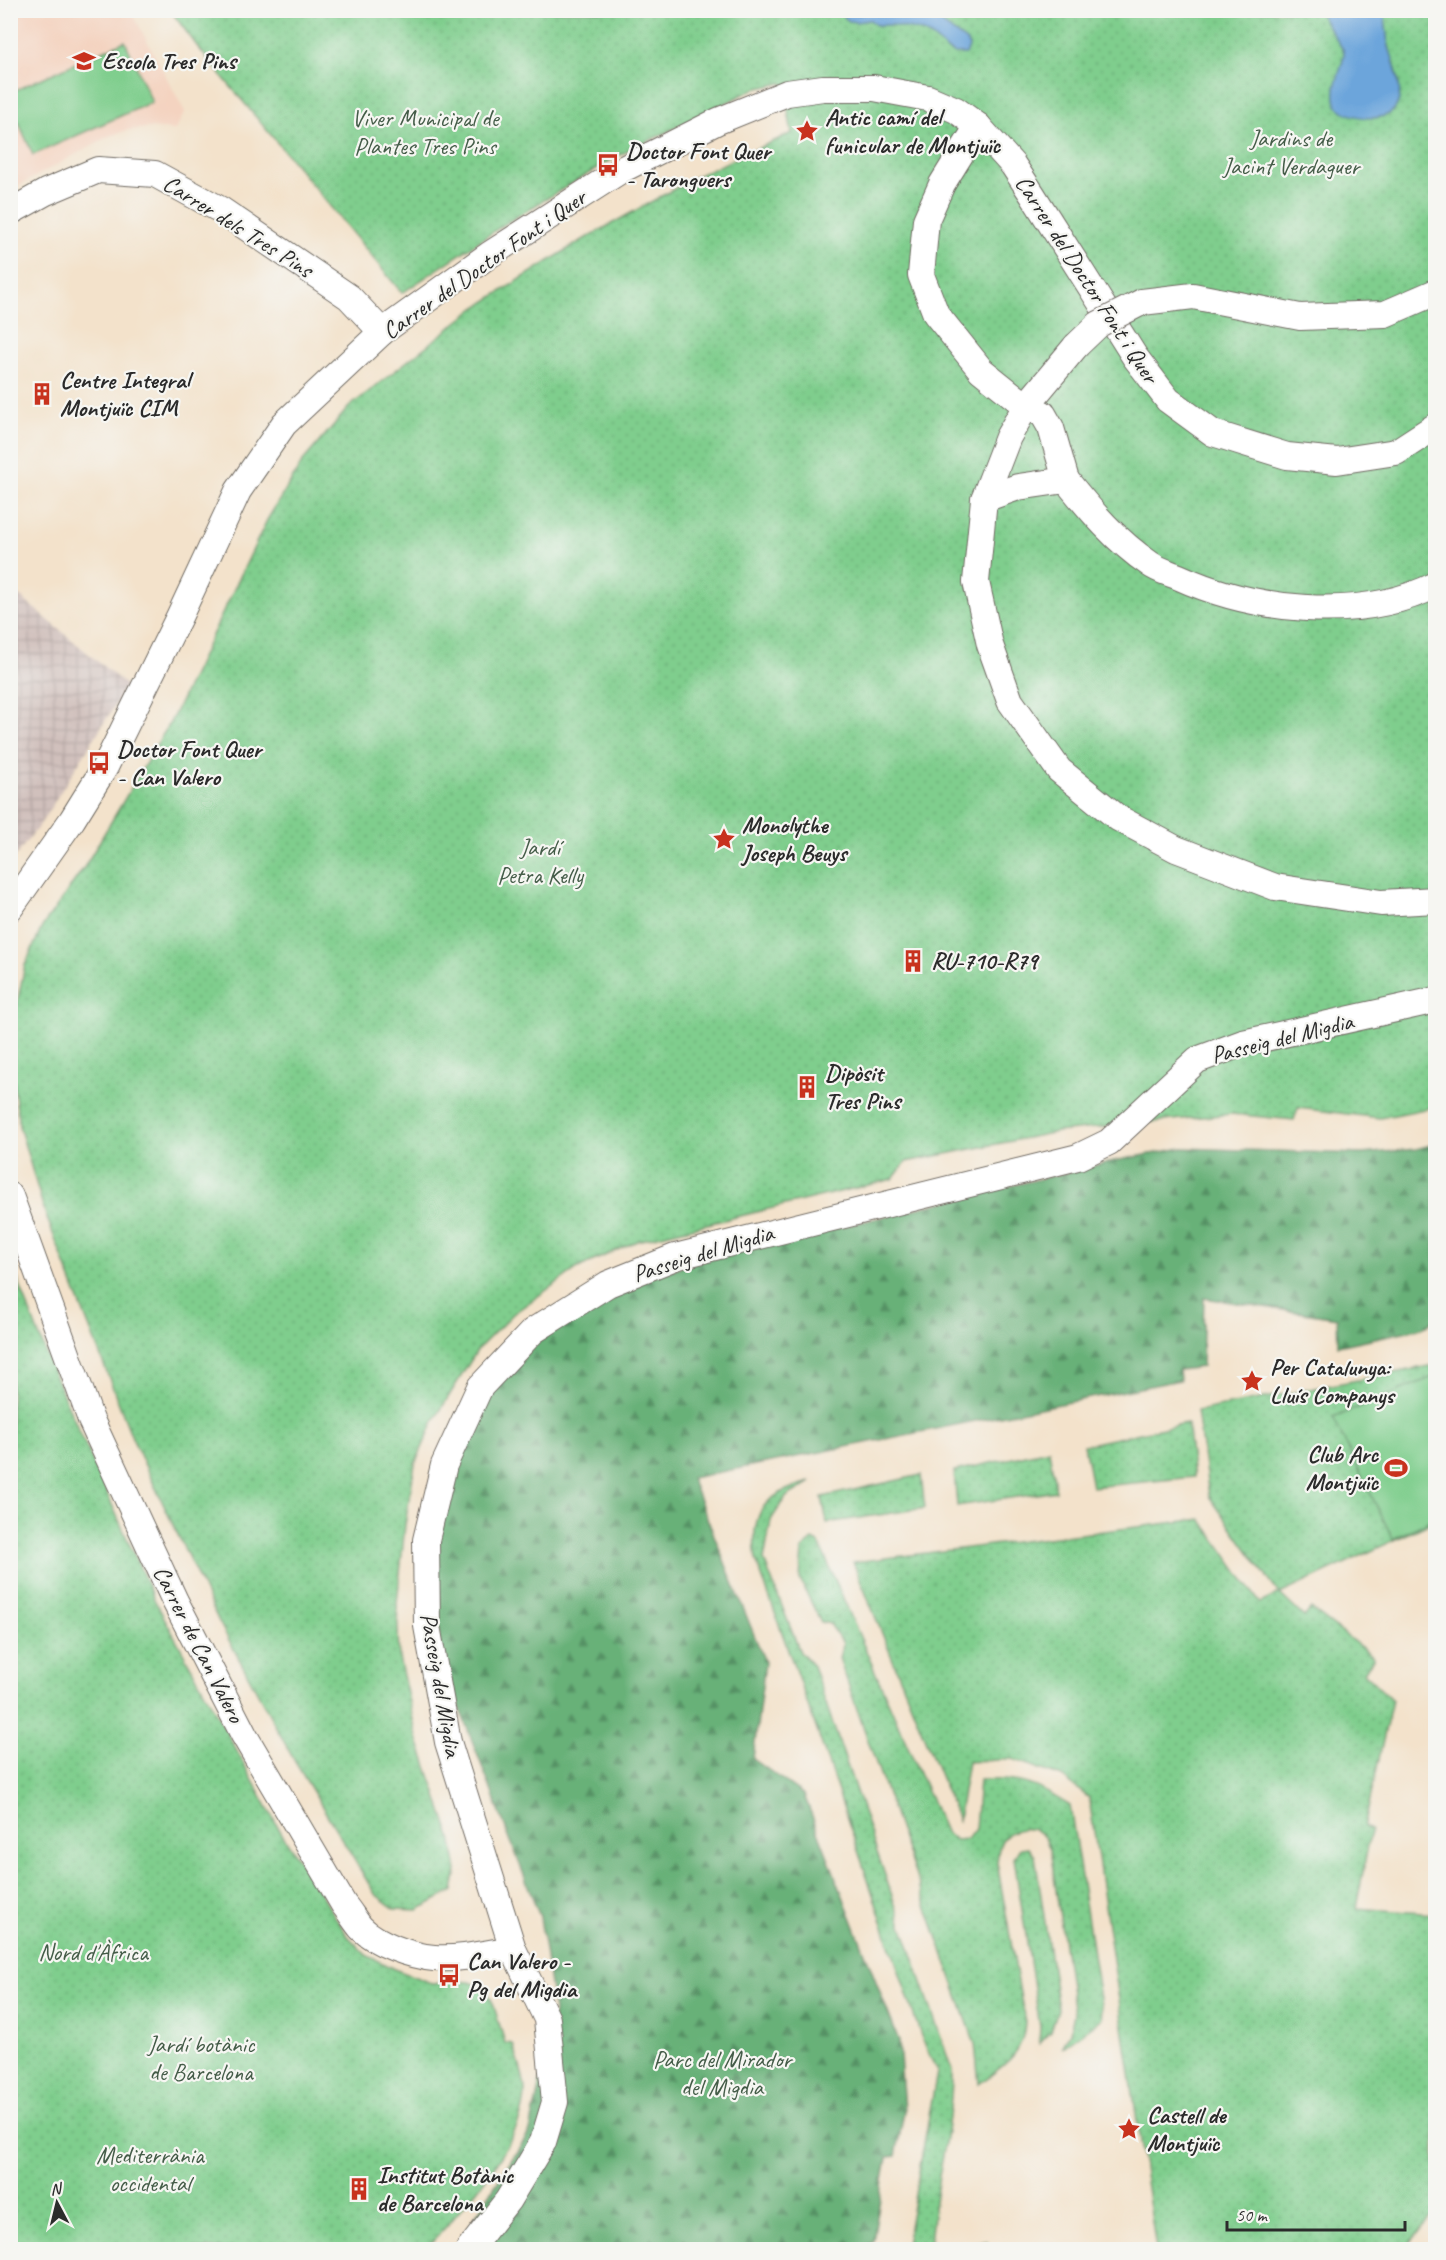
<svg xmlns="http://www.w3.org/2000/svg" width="1446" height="2260" viewBox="0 0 1446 2260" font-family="Caveat,sans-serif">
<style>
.built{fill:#f4d3c0}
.industrial{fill:url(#industrial-grid)}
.green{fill:url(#green-dots);stroke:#557c5c;stroke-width:1.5}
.forest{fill:url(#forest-firs);stroke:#496e52;stroke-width:1.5}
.pitch{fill:#7fce8d;stroke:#557c5c;stroke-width:1.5}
.water{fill:#6ca5db;stroke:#4c6883;stroke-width:1.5}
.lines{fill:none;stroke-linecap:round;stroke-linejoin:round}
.minor-casing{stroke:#716b63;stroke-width:28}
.minor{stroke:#fff;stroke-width:26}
.minor-bridge-casing{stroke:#716b63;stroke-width:28;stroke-linecap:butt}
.minor-bridge{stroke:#fff;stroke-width:26}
.labels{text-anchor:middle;stroke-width:4.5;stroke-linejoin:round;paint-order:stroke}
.poi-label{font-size:24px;font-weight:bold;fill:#2b2b2b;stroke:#f6f6f2;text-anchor:start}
.park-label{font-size:24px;fill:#445c48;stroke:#f6f6f2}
.street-label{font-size:24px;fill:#2b2b2b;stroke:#f6f6f2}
</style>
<defs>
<pattern id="industrial-grid" width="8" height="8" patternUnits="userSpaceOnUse" patternTransform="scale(1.5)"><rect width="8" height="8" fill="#d0c0bc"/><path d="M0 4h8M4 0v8" fill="none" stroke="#b3a5a2"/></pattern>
<pattern id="green-dots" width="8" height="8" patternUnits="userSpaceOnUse" patternTransform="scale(1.5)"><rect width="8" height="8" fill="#7fce8d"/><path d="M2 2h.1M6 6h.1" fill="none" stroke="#6eb17a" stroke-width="1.8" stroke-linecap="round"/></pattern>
<pattern id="forest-firs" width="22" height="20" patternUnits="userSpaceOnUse" patternTransform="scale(1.5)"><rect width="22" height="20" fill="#67b178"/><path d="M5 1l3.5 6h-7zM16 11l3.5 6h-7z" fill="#559063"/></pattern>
</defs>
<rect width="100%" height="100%" fill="#f6f6f2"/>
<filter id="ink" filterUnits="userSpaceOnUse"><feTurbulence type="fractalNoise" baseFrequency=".0167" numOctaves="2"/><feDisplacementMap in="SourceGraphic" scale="12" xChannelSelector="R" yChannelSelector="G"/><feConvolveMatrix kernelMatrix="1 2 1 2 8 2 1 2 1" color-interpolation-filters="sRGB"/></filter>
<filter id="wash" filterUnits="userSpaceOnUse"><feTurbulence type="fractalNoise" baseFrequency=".008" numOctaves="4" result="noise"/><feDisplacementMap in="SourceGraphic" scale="24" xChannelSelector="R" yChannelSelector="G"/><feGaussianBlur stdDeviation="1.35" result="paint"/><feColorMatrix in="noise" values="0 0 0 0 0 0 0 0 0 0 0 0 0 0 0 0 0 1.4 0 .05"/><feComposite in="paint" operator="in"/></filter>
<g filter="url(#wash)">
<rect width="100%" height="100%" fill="#f3e2cb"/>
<polygon class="built" points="11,11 131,11 185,112 175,130 149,128 128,130 109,136 11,190"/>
<polygon class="industrial" points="11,589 127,686 41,823 11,862"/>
<g class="green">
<polygon points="171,11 1435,11 1435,1107 1380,1118 1298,1108 1294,1120 1231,1114 1057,1132 906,1162 893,1179 637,1241 578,1268 513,1314 478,1349 455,1386 435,1419 415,1464 405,1525 397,1603 399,1658 417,1737 451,1837 457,1870 453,1891 418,1910 395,1909 375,1894 295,1762 219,1622 133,1440 45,1213 19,1126 12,1071 12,1027 25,965 42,927 85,866 172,719 267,520 303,461 349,407 475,308 579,242 701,174 792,133 783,83 754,89 616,157 511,220 402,293 197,46"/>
<path d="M11,1262L53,1372L153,1597L282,1834L347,1935L366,1955L394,1969L434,1984L452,1981L470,1982L480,1986L488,1994L493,2003L505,2043L513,2044C517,2058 524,2075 525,2089C527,2141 459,2212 426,2249H11Z"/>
<polygon points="1435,1365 1435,1521 1280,1594 1304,1617 1311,1609 1374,1657 1364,1673 1392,1700 1364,1827 1371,1830 1356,1908 1435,1914 1435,2213 1405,2249 1156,2249 1089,1798 1062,1777 1012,1759 968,1762 958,1820 853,1562 1201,1519 1260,1603 1279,1594 1209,1496 1197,1411"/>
<polygon points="1187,1423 1194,1477 1092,1487 1084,1445"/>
<polygon points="1049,1450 1056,1491 957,1506 954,1471"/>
<polygon points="921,1475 925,1508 827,1523 822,1497"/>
<path d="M811,1482L786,1497L771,1520L764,1560L800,1652L813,1666L952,2070C953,2130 932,2189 930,2249H905L937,2072L921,2036L819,1736L756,1560C749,1511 765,1493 811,1482Z"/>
<path d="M813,1540L819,1543L946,1834L956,1840L967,1839L975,1829L979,1780C1020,1778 1035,1783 1070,1806L1103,2018L1062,2048L1070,2032L1074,2014L1050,1849C1048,1845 1046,1839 1043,1836C1033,1824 1012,1828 1003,1839C998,1845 998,1855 997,1863L1025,2021C1024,2055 1004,2065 979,2084L975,2044L839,1658L843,1643L830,1624L821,1622L800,1580L802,1549Z"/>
<polygon points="1028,1847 1035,1856 1058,2009 1051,2031 1039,2043 1040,2027 1014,1858 1020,1848"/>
<polygon points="987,2241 988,2249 958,2249 958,2245"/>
</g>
<polygon class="forest" points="1435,1144 1435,1320 1422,1328 1338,1346 1337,1318 1204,1298 1202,1367 1179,1370 1180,1380 691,1478 765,1662 753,1759 804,1795 899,2041 904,2111 896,2156 887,2157 873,2241 864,2250 454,2250 530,2131 554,2012 540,1917 453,1691 439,1649 437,1545 449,1489 465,1437 497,1388 533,1346 609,1291 688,1264 1114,1161 1182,1148 1362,1154 1416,1149"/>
<g class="pitch">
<polygon points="125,41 152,102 33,155 11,105 11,92"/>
<polygon points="1435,1376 1435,1518 1393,1539 1333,1418"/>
</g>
<g class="water">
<polygon points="843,11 860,14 869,11 925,11 967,42 969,47 966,54 955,54 947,50 932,37 920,31 892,25 876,25 870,20 856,22 849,21 844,17"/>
<path d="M1318,11H1384C1386,21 1386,32 1388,43C1395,68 1417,117 1372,118C1361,118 1344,115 1337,106C1329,86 1344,70 1344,51Z"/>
</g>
</g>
<g filter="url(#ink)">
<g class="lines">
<g class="minor-casing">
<g id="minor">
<polyline points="978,126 942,184 926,220 921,275 936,314 981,370 1026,406 1043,414 1051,428 1066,480"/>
<polyline points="10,212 46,192 98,170 155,174 221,210 349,297 382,332"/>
<polyline points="1142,302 1193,296 1300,317 1385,314 1436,292"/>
<polyline points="1076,346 1026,406 1008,437 984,499 976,582 990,645 1010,701 1059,770 1118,818 1176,849 1275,887 1381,903 1436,900"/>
<path d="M984,499L1018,487L1066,480C1091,511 1116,541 1150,564C1158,570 1169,573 1179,577C1254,611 1359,623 1436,585"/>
<polyline points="10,908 72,820 105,767 179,617 238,491 284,424 382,332 489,255 621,170 718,121 787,93 823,88 874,88 928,98 956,110 978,126 1013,165 1032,194 1135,357 1168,400 1213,433 1287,456 1337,461 1396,452 1436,426"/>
<path d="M10,1196L91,1420L175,1601L244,1735L344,1905C350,1912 355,1921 361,1928C377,1944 411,1956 434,1958C459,1960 488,1953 513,1949"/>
<polyline points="469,2250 508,2200 543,2142 555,2102 547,2019 513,1949 448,1742 427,1626 426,1540 444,1465 480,1387 533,1331 608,1284 675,1257 1078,1157 1109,1142 1197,1060 1243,1043 1436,1000"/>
</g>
</g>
<use href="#minor" class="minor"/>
<g class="minor-bridge-casing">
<polyline id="minor-bridge" points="1076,346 1099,324 1142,302"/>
</g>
<use href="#minor-bridge" class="minor-bridge"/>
</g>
</g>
<defs>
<g id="school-bare" transform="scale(1.8)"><path d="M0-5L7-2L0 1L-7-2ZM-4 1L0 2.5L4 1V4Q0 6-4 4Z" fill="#c8321e" stroke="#f6f6f2" stroke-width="2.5" paint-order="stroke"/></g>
<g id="sight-bare" transform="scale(1.8)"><path d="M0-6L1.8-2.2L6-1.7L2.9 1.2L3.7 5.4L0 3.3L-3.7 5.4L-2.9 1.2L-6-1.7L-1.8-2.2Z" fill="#c8321e" stroke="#f6f6f2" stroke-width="2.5" paint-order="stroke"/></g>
<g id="bus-bare" transform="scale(1.8)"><path d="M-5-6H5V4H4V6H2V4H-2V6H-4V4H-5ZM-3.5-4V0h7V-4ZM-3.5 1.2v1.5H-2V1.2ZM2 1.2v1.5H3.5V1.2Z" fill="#c8321e" stroke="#f6f6f2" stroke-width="2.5" paint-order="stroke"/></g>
<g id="building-bare" transform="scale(1.8)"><path d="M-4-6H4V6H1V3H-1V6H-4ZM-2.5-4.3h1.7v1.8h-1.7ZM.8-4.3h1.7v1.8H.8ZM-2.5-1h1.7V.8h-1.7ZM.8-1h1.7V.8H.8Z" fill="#c8321e" stroke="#f6f6f2" stroke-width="2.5" paint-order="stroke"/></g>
<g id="stadium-bare" transform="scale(1.8)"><path d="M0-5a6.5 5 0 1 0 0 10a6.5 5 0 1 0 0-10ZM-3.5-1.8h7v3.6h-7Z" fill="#c8321e" stroke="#f6f6f2" stroke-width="2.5" paint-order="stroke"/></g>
</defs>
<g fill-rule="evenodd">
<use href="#school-bare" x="84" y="61"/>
<use href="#sight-bare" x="807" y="131"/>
<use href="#bus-bare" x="608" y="165"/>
<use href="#building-bare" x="42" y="394"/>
<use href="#bus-bare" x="99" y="763"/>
<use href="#sight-bare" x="724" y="839"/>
<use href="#building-bare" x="913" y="961"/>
<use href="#building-bare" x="807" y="1087"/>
<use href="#sight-bare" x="1252" y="1381"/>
<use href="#stadium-bare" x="1396" y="1468"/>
<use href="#bus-bare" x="449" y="1975"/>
<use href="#sight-bare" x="1129" y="2129"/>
<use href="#building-bare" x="359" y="2189"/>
</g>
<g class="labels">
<g class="poi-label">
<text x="102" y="69">Escola Tres Pins</text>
<text x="825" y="125">Antic camí del<tspan x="825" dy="28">funicular de Montjuïc</tspan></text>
<text x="626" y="159">Doctor Font Quer<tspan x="626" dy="28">- Taronguers</tspan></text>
<text x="60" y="388">Centre Integral<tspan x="60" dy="28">Montjuïc CIM</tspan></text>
<text x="117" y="757">Doctor Font Quer<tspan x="117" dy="28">- Can Valero</tspan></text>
<text x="742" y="833">Monolythe<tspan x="742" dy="28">Joseph Beuys</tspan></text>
<text x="931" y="969">RU-710-R79</text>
<text x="825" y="1081">Dipòsit<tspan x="825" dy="28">Tres Pins</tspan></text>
<text x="1270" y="1375">Per Catalunya:<tspan x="1270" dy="28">Lluís Companys</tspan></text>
<text x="1378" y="1462" text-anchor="end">Club Arc<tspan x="1378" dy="28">Montjuïc</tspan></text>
<text x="467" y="1969">Can Valero -<tspan x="467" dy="28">Pg del Migdia</tspan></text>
<text x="1147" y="2123">Castell de<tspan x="1147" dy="28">Montjuïc</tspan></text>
<text x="377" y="2183">Institut Botànic<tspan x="377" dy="28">de Barcelona</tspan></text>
</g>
<g class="park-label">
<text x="425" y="126">Viver Municipal de<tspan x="425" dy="28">Plantes Tres Pins</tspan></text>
<text x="1291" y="146">Jardins de<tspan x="1291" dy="28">Jacint Verdaguer</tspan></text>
<text x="540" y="855">Jardí<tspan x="540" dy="28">Petra Kelly</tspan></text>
<text x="93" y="1960">Nord d'Àfrica</text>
<text x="201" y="2052">Jardí botànic<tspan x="201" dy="28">de Barcelona</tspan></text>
<text x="722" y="2067">Parc del Mirador<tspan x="722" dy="28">del Migdia</tspan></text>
<text x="150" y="2163">Mediterrània<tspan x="150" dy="28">occidental</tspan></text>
</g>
<g class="street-label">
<text transform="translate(238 226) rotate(32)" y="8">Carrer dels Tres Pins</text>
<text transform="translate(484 264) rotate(-35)" y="8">Carrer del Doctor Font i Quer</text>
<text transform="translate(1087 279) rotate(57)" y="8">Carrer del Doctor Font i Quer</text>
<text transform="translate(1282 1038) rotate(-14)" y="8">Passeig del Migdia</text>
<text transform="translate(703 1253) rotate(-17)" y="8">Passeig del Migdia</text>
<text transform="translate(199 1644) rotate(63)" y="8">Carrer de Can Valero</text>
<text transform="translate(441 1685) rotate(80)" y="8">Passeig del Migdia</text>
</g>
</g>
<rect width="1446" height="2260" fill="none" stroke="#f6f6f2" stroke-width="36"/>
<g transform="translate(57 2203) rotate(353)" stroke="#f6f6f2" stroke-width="4.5" paint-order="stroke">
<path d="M0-4.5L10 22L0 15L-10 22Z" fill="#2b2b2b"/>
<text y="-9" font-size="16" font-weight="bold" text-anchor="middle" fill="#2b2b2b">N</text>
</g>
<path d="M1227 2221v9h178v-9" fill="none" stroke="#2b2b2b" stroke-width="3"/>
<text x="1236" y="2221" font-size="18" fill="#2b2b2b" stroke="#f6f6f2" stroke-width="4.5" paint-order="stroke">50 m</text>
</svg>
